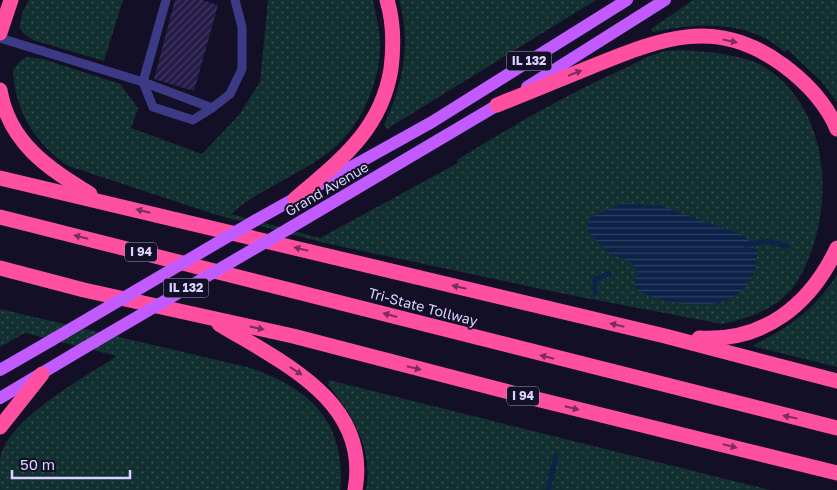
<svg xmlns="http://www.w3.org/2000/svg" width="837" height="490" viewBox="0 0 837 490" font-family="'Golos Text',sans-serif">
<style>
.grass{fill:url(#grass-dots)}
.water{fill:url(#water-rules)}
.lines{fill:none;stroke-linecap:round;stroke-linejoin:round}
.stream{stroke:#0c2248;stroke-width:5}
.building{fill:url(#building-hatch)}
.lane{stroke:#3d3a85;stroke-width:9}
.primary{stroke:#c25bff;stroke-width:12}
.highway{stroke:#ff4fa3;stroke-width:15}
.primary-bridge{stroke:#c25bff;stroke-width:12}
.oneway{fill:#7d2c5e}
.labels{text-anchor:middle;stroke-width:4;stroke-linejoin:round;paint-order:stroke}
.shield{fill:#130f26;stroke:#9e99be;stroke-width:1}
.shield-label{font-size:12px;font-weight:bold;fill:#d9d4ff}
.street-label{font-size:14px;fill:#d9d4ff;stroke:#130f26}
</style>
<defs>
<pattern id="grass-dots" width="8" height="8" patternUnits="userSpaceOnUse" patternTransform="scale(1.25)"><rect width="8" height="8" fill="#12302f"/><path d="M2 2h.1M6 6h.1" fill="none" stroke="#344d4e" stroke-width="1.8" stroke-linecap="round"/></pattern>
<pattern id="water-rules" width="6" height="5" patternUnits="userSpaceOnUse" patternTransform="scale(1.25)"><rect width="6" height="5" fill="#0c2248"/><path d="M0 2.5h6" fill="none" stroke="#2f4163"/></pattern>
<pattern id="building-hatch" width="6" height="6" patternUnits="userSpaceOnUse" patternTransform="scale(1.25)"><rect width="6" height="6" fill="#241b47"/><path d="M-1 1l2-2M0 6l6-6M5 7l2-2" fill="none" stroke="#433b63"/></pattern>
</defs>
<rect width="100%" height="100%" fill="#130f26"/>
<g class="grass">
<polygon points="29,0 123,0 104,61 33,40 24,34 19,27 23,11"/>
<path d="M268,0H373C376,16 381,33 380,49C379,84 361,125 334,148C303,174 260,188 231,214L320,238L458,163L457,160C510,127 566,95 623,69C636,63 651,54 665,51C681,49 701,51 717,53C732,56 748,58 761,65C837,109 837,226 792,289C786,294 781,301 775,304C758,315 741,320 722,324L565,294L325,243L217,215L68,166C35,143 15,112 13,70L21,60L27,57L43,59L120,84L138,108L131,128L202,154L239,115L260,82Z"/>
<path d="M399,0H596L387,129L384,125C402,86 412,43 399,0Z"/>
<path d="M693,0H837V102L821,81L788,50L784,52C750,19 695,23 653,32L651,29Z"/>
<path d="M837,275V367L752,346C790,327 813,311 837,275Z"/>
<path d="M0,309L247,367C291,381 332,406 339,455C341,466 342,479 340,490H0C0,480 0,469 0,459C7,419 85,377 117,356L25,333L0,347Z"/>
<path d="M329,380L770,490H366C374,451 352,413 328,385Z"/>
</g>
<path class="water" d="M623,203L661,206L743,235L757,250C757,317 682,311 638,291L635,285L638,272L630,261L610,254L587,231L589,218Z"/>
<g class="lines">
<g class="stream">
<polyline points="746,245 767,241 787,246"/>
<polyline points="595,293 595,279 609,274"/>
<polyline points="548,490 556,456"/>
</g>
</g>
<polygon class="building" points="175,0 202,0 218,5 194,91 154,79"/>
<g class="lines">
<g class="lane">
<polyline points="166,0 143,82 153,107 193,120 212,108"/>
<polyline points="0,38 143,82 212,108 230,94 242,69 242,27 235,0"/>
</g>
<g class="primary">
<polyline points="527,87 665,0"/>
<polyline points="256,220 432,122 627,0"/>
<polyline points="288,229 506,100"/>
<polyline points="0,370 52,340"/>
<polyline points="0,398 84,348"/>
</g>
<g class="highway">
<polyline points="0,33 11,0"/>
<path d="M0,90C9,143 48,168 90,194"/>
<path d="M497,105C529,92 561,79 593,66C662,38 716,16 783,65C806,82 826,103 837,129"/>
<polyline points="0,178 665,336 837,381"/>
<path d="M295,199C339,161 381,131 391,69C394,45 394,23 387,0"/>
<path d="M0,217C279,286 558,359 837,428"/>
<polyline points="0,268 84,290 293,336 524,396 837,473"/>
<path d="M219,324C281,362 371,401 355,490"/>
<path d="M699,338C764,342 810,305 837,248"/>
<polyline points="0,427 42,374"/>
</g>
<g class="primary-bridge">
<polyline points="52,340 256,220"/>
<polyline points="84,348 288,229"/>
</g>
</g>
<defs><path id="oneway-solid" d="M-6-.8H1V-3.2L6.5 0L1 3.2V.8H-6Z" transform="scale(1.25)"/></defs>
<g class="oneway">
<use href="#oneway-solid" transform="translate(730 41) rotate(12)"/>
<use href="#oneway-solid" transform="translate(575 73) rotate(-22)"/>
<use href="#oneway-solid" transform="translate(143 211) rotate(-166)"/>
<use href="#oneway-solid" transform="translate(81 237) rotate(-166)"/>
<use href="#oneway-solid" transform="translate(301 249) rotate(-166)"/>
<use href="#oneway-solid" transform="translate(459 287) rotate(-167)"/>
<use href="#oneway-solid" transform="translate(390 315) rotate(-165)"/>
<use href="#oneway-solid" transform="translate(617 325) rotate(-167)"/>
<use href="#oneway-solid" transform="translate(257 328) rotate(12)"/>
<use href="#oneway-solid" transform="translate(547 357) rotate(-166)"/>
<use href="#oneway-solid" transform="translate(414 368) rotate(14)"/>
<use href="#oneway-solid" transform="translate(296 371) rotate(33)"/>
<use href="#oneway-solid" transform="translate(572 408) rotate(14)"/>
<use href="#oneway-solid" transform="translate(790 417) rotate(-168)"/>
<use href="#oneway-solid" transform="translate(730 446) rotate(14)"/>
</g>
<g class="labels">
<g class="shield">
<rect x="506.5" y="51.5" width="45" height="19" rx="4"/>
<rect x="125" y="242.5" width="32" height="19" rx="4"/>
<rect x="163.5" y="278.5" width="45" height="19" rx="4"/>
<rect x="507" y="386.5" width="32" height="19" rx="4"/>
</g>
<g class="shield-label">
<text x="529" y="65">IL 132</text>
<text x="141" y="256">I 94</text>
<text x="186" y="292">IL 132</text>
<text x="523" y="400">I 94</text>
</g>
<g class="street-label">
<text transform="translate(327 189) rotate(-30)" y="5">Grand Avenue</text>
<text transform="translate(423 307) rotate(15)" y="5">Tri-State Tollway</text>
</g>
</g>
<path d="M12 470v8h118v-8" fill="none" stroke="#d9d4ff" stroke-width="2.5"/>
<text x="20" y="470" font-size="15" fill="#d9d4ff" stroke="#130f26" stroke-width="4" paint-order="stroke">50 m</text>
</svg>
